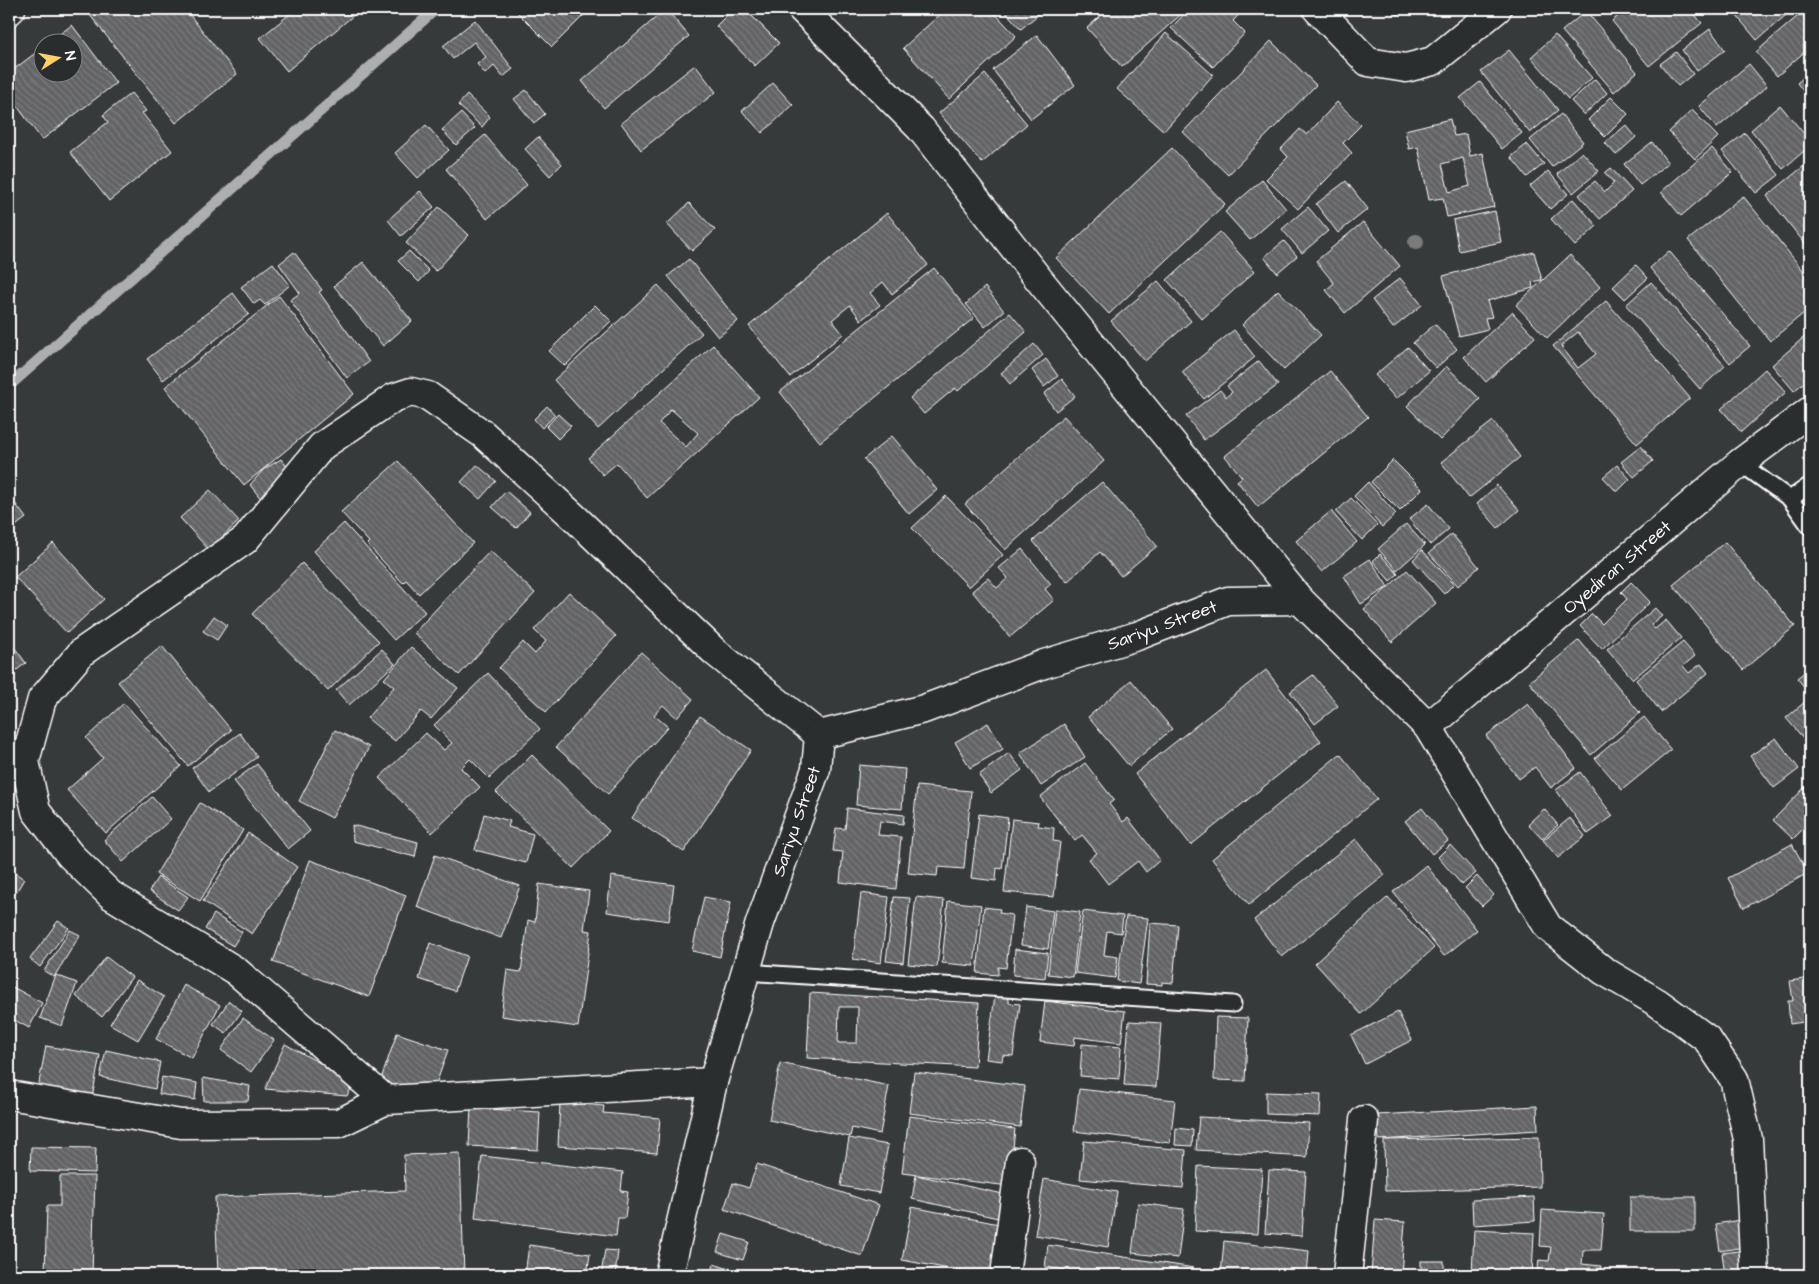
<svg xmlns="http://www.w3.org/2000/svg" width="1819" height="1284" viewBox="0 0 1819 1284" font-family="'Architects Daughter',sans-serif">
<style>
.lines{fill:none;stroke-linecap:round;stroke-linejoin:round}
.stream{stroke:#adaeaf;stroke-width:11}
.building{fill:url(#building-back-hatch);stroke:#fff;fill-rule:evenodd}
.service-casing{stroke:#fff;stroke-width:19}
.minor-casing{stroke:#fff;stroke-width:31}
.tertiary-casing{stroke:#fff;stroke-width:31}
.service{stroke:#2a2d2e;stroke-width:15}
.minor{stroke:#2a2d2e;stroke-width:28}
.tertiary{stroke:#2a2d2e;stroke-width:28}
.tree{fill:#7a7c7c}
.labels{text-anchor:middle;stroke-width:4;stroke-linejoin:round;paint-order:stroke}
.street-label{font-size:18px;fill:#fff;stroke:#2a2d2e}
</style>
<defs>
<pattern id="building-back-hatch" width="6" height="6" patternUnits="userSpaceOnUse" patternTransform="scale(1.25)"><rect width="6" height="6" fill="#636465"/><path d="M-1 5l2 2M0 0l6 6M5-1l2 2" fill="none" stroke="#7a7b7c"/></pattern>
</defs>
<rect width="100%" height="100%" fill="#373a3b"/>
<filter id="ink" filterUnits="userSpaceOnUse"><feTurbulence type="fractalNoise" baseFrequency=".02" numOctaves="2"/><feDisplacementMap in="SourceGraphic" scale="10" xChannelSelector="R" yChannelSelector="G"/><feConvolveMatrix kernelMatrix="1 2 1 2 8 2 1 2 1" color-interpolation-filters="sRGB"/></filter>
<g filter="url(#ink)">
<g class="lines">
<polyline class="stream" points="9,386 436,9"/>
</g>
<g class="building">
<polygon points="96,9 185,9 237,74 176,123 89,14"/>
<polygon points="296,9 361,9 287,71 260,38"/>
<polygon points="514,9 590,9 552,47"/>
<polygon points="666,9 689,36 604,108 582,81"/>
<polygon points="733,9 745,9 779,43 755,66 716,26"/>
<polygon points="946,9 991,9 1016,36 949,99 903,48"/>
<polygon points="1003,9 1036,9 1040,13 1021,29"/>
<polygon points="1108,9 1187,9 1122,67 1087,28"/>
<polygon points="1189,9 1239,9 1242,11 1233,21 1245,33 1213,67 1171,28"/>
<polygon points="1393,9 1406,9 1398,15"/>
<polygon points="1627,9 1690,9 1702,23 1649,66 1612,21"/>
<polygon points="1731,9 1793,9 1757,40"/>
<polygon points="1806,9 1810,9 1810,47 1777,76 1756,52"/>
<polygon points="1586,11 1637,72 1614,92 1562,31"/>
<polygon points="475,20 513,69 503,77 494,66 485,74 477,64 486,57 474,42 453,59 443,46"/>
<polygon points="72,25 116,83 42,140 9,95 9,73 42,48 42,72 72,72 72,42 49,42"/>
<polygon points="1710,29 1725,50 1697,71 1682,50"/>
<polygon points="1166,33 1213,75 1164,131 1117,89"/>
<polygon points="1037,35 1075,85 1031,119 993,70"/>
<polygon points="1555,35 1592,78 1568,99 1531,57"/>
<polygon points="1271,41 1316,85 1228,175 1183,132"/>
<polygon points="1509,50 1558,110 1530,133 1481,72"/>
<polygon points="1676,52 1693,74 1678,86 1660,64"/>
<polygon points="1749,64 1767,86 1717,128 1699,106"/>
<polygon points="695,65 716,92 641,150 621,123"/>
<polygon points="1810,72 1810,100 1797,83"/>
<polygon points="985,74 1027,124 982,163 939,113"/>
<polygon points="1595,79 1607,93 1584,115 1571,101"/>
<polygon points="1480,82 1522,133 1502,149 1460,98"/>
<polygon points="773,83 793,105 762,133 742,111"/>
<polygon points="526,90 545,114 534,123 514,99"/>
<polygon points="131,93 146,111 142,113 172,151 109,201 70,152 108,122 103,115"/>
<polygon points="467,95 490,117 482,127 458,105"/>
<polygon points="1611,97 1628,114 1605,137 1588,120"/>
<polygon points="1337,102 1361,125 1343,143 1352,153 1298,209 1266,179 1288,157 1281,149 1300,129 1307,135"/>
<polygon points="1780,105 1810,141 1810,146 1783,169 1751,130"/>
<polygon points="1692,110 1718,137 1695,159 1669,132"/>
<polygon points="461,113 475,128 456,145 442,130"/>
<polygon points="1561,114 1583,142 1552,167 1530,140"/>
<path d="M1450,119L1454,136L1466,134L1470,156L1483,153L1494,207L1447,217L1443,198L1429,200L1418,147L1409,149L1405,130ZM1463,158L1470,186L1449,192L1442,164Z"/>
<polygon points="426,125 449,150 418,178 395,153"/>
<polygon points="1626,125 1636,137 1616,155 1605,143"/>
<polygon points="1745,133 1779,175 1756,193 1722,151"/>
<polygon points="485,135 527,185 487,219 446,169"/>
<polygon points="538,137 562,164 550,176 525,149"/>
<polygon points="1652,142 1668,163 1640,185 1624,164"/>
<polygon points="1527,144 1544,164 1527,177 1511,157"/>
<polygon points="1172,148 1225,204 1109,314 1056,258"/>
<polygon points="1712,148 1733,172 1681,216 1661,192"/>
<polygon points="1582,152 1599,171 1573,193 1557,174"/>
<polygon points="1810,161 1810,250 1767,196"/>
<polygon points="1611,168 1632,191 1600,219 1579,195 1595,181 1605,192 1614,183 1605,173"/>
<polygon points="1548,171 1568,194 1550,209 1530,186"/>
<polygon points="1262,180 1286,209 1250,240 1225,212"/>
<polygon points="1346,181 1368,209 1338,233 1316,204"/>
<polygon points="420,191 434,207 401,236 388,220"/>
<polygon points="1743,196 1810,279 1810,308 1770,341 1688,240"/>
<polygon points="1573,199 1597,226 1575,246 1551,219"/>
<polygon points="689,203 715,230 692,251 667,224"/>
<polygon points="439,207 469,235 436,271 406,243"/>
<polygon points="1308,207 1328,231 1302,253 1282,229"/>
<polygon points="1495,211 1501,242 1459,251 1453,220"/>
<polygon points="887,213 928,265 892,294 883,282 870,293 880,305 861,320 850,305 832,320 843,334 790,377 749,326"/>
<polygon points="1363,222 1400,266 1345,313 1326,290 1334,283 1316,261"/>
<polygon points="1220,232 1255,271 1202,319 1167,280"/>
<polygon points="1284,241 1297,256 1277,273 1264,257"/>
<polygon points="409,251 429,271 419,282 398,261"/>
<polygon points="1669,251 1750,346 1730,363 1650,268"/>
<polygon points="294,252 322,290 319,292 369,362 347,378 290,300 300,293 279,264"/>
<polygon points="1534,252 1542,280 1532,282 1533,288 1487,301 1492,317 1485,318 1488,329 1459,336 1443,276"/>
<polygon points="1570,255 1600,287 1547,338 1516,305"/>
<polygon points="689,259 738,321 718,337 668,276"/>
<polygon points="363,262 412,321 383,346 334,286"/>
<polygon points="273,263 290,285 265,305 260,300 254,304 241,287"/>
<polygon points="1636,265 1648,278 1625,299 1613,287"/>
<polygon points="934,268 974,318 820,442 780,392"/>
<polygon points="1400,278 1422,305 1393,328 1372,300"/>
<polygon points="1158,281 1191,321 1145,361 1111,321"/>
<polygon points="1651,282 1725,366 1700,389 1626,305"/>
<polygon points="658,285 702,333 598,429 554,380"/>
<polygon points="985,287 1004,311 985,327 966,304"/>
<polygon points="1278,290 1321,335 1284,370 1242,325"/>
<polygon points="233,293 249,314 163,380 147,359"/>
<polygon points="279,296 354,394 244,485 165,387"/>
<path d="M1606,301L1690,398L1637,444L1553,346ZM1578,332L1596,354L1578,368L1561,346Z"/>
<polygon points="595,305 611,321 565,366 549,351"/>
<polygon points="1512,312 1535,337 1486,382 1464,357"/>
<polygon points="1010,313 1026,332 958,391 955,388 924,414 910,398"/>
<polygon points="1435,324 1457,349 1436,368 1413,343"/>
<polygon points="1234,330 1255,357 1204,399 1182,372"/>
<polygon points="1810,332 1810,377 1794,391 1772,365"/>
<polygon points="1034,344 1043,355 1010,384 1001,373"/>
<path d="M713,345L759,397L647,498L617,463L603,475L588,458ZM671,409L698,433L686,447L659,423Z"/>
<polygon points="1408,347 1429,371 1396,399 1375,375"/>
<polygon points="1046,359 1058,376 1044,387 1032,370"/>
<polygon points="1259,361 1278,385 1204,440 1186,416 1220,390 1226,397 1232,392 1227,386"/>
<polygon points="1446,366 1480,399 1440,440 1407,406"/>
<polygon points="1765,369 1786,392 1741,432 1721,409"/>
<polygon points="1330,371 1368,417 1258,507 1237,481 1242,477 1225,456"/>
<polygon points="1062,379 1075,396 1056,411 1044,394"/>
<polygon points="547,406 555,415 542,428 534,419"/>
<polygon points="558,414 571,426 558,439 546,427"/>
<polygon points="1064,416 1104,461 1005,550 965,504"/>
<polygon points="1493,421 1520,457 1469,498 1441,462"/>
<polygon points="892,436 937,490 909,514 864,459"/>
<polygon points="1641,446 1653,461 1634,477 1621,462"/>
<polygon points="1810,453 1810,470 1802,459"/>
<polygon points="281,459 293,474 262,500 250,485 263,470"/>
<polygon points="1393,460 1422,489 1400,511 1371,482"/>
<polygon points="398,461 473,543 419,594 406,580 403,583 367,544 369,542 341,512"/>
<polygon points="477,465 496,481 480,499 461,482"/>
<polygon points="1617,465 1630,479 1617,492 1603,477"/>
<polygon points="1102,482 1157,546 1121,576 1100,552 1067,582 1033,541"/>
<polygon points="1368,482 1396,514 1382,527 1354,496"/>
<polygon points="1497,485 1519,510 1498,528 1477,504"/>
<polygon points="210,490 239,521 209,550 180,518"/>
<polygon points="506,491 530,512 516,528 492,507"/>
<polygon points="9,495 26,518 9,531"/>
<polygon points="946,496 1003,555 969,587 912,528"/>
<polygon points="1351,498 1377,525 1362,540 1336,512"/>
<polygon points="1428,504 1449,529 1430,545 1409,519"/>
<polygon points="1331,511 1357,542 1322,572 1296,541"/>
<polygon points="344,523 425,612 394,640 314,551"/>
<polygon points="1406,524 1425,545 1397,570 1378,549"/>
<polygon points="1452,534 1479,567 1458,586 1429,553"/>
<polygon points="1725,542 1795,626 1743,670 1673,585"/>
<polygon points="53,543 104,599 67,633 15,577"/>
<polygon points="1022,549 1051,584 1045,589 1054,600 1010,637 972,591 988,578 997,588 1008,578 999,568"/>
<polygon points="1422,550 1454,584 1444,594 1413,560"/>
<polygon points="490,551 535,593 459,675 414,633"/>
<polygon points="1380,554 1398,574 1390,581 1373,561"/>
<polygon points="1370,559 1388,587 1361,604 1344,576"/>
<polygon points="302,563 379,641 328,691 252,614"/>
<polygon points="1407,570 1436,603 1392,642 1364,609"/>
<polygon points="1631,582 1650,602 1602,649 1580,626 1592,614 1602,624 1627,599 1621,592"/>
<polygon points="569,592 616,636 546,712 499,668 523,642 535,654 546,641 534,630"/>
<polygon points="1655,608 1662,616 1651,625 1655,629 1666,620 1681,638 1633,679 1607,649"/>
<polygon points="214,616 227,625 217,640 203,631"/>
<polygon points="9,640 26,663 9,676"/>
<polygon points="1579,640 1640,713 1591,755 1529,682"/>
<polygon points="1683,642 1695,656 1683,666 1689,673 1701,664 1708,673 1661,712 1636,680"/>
<polygon points="162,646 231,730 188,766 118,682"/>
<polygon points="411,647 458,688 431,719 421,711 395,741 367,718 394,687 384,679"/>
<polygon points="382,649 395,664 349,705 336,690"/>
<polygon points="641,652 693,699 677,718 663,705 654,715 668,727 608,794 556,747"/>
<polygon points="1810,668 1810,694 1797,678"/>
<polygon points="1266,670 1321,741 1191,845 1135,774"/>
<polygon points="488,673 540,729 489,778 470,759 461,768 480,787 432,833 379,778 426,733 444,750 452,743 434,725"/>
<polygon points="1313,675 1338,706 1315,724 1290,692"/>
<polygon points="1131,680 1172,729 1129,766 1088,717"/>
<polygon points="1807,700 1810,704 1810,746 1786,718"/>
<polygon points="124,703 181,766 106,833 67,790 103,758 86,738"/>
<polygon points="1528,704 1576,768 1551,788 1535,767 1519,779 1486,736"/>
<polygon points="700,716 751,750 684,852 632,818"/>
<polygon points="1644,717 1671,750 1622,790 1595,758"/>
<polygon points="988,723 1003,749 970,768 955,742"/>
<polygon points="1064,724 1085,757 1041,786 1020,753"/>
<polygon points="335,730 369,747 332,818 299,801"/>
<polygon points="240,733 257,757 209,792 192,768"/>
<polygon points="1776,738 1799,769 1774,788 1750,756"/>
<polygon points="1009,753 1022,770 991,793 979,775"/>
<polygon points="1340,754 1377,799 1249,905 1212,859"/>
<polygon points="532,755 609,831 573,868 496,792"/>
<polygon points="1085,763 1114,800 1109,804 1123,822 1128,818 1160,860 1146,872 1138,861 1108,884 1089,859 1097,853 1082,835 1075,841 1040,797"/>
<polygon points="257,764 310,831 288,849 234,781"/>
<polygon points="859,765 905,769 902,809 856,805"/>
<polygon points="1580,772 1613,816 1588,834 1556,790"/>
<polygon points="1808,784 1810,785 1810,822 1793,839 1773,820"/>
<polygon points="917,786 971,791 964,869 938,867 937,876 908,873"/>
<polygon points="152,797 171,819 123,862 104,840"/>
<polygon points="200,803 243,830 200,901 156,874"/>
<polygon points="847,808 904,815 903,824 880,821 878,835 901,837 896,889 840,882 843,852 833,851 836,828 845,829"/>
<polygon points="1422,808 1448,841 1432,854 1405,821"/>
<polygon points="1544,809 1558,825 1542,839 1528,824"/>
<polygon points="484,814 510,821 508,827 533,834 526,863 475,850"/>
<polygon points="979,814 1008,818 1002,869 997,868 996,881 971,878"/>
<polygon points="1570,818 1585,836 1558,858 1543,840"/>
<polygon points="1012,819 1039,822 1038,826 1054,828 1053,841 1060,842 1054,897 1004,892"/>
<polygon points="352,825 418,842 415,857 353,841"/>
<polygon points="248,833 297,867 252,934 203,901"/>
<polygon points="1356,839 1385,875 1282,957 1254,920"/>
<polygon points="1792,844 1808,873 1744,908 1728,878"/>
<polygon points="1450,845 1476,873 1462,885 1438,857"/>
<polygon points="435,855 520,886 501,938 417,907"/>
<polygon points="310,860 406,895 369,997 273,962"/>
<polygon points="1426,865 1477,930 1444,956 1393,892"/>
<polygon points="9,869 24,879 15,894 9,890"/>
<polygon points="611,876 674,885 669,921 607,912"/>
<polygon points="1477,876 1494,895 1482,906 1465,888"/>
<polygon points="158,877 188,897 178,910 149,891"/>
<polygon points="539,884 589,891 584,930 591,931 578,1027 501,1016 507,970 521,972 528,920 535,922"/>
<polygon points="861,893 889,897 881,963 853,959"/>
<polygon points="704,897 731,902 720,957 692,951"/>
<polygon points="894,897 910,898 903,963 886,961"/>
<polygon points="916,897 944,900 937,967 908,964"/>
<polygon points="1388,897 1434,948 1361,1014 1315,963"/>
<polygon points="948,901 981,905 974,966 942,963"/>
<polygon points="984,907 1000,909 999,913 1012,915 1006,968 998,967 998,975 977,973"/>
<polygon points="1026,907 1053,911 1048,949 1021,945"/>
<polygon points="1055,909 1080,912 1073,977 1048,974"/>
<polygon points="1083,911 1123,916 1121,933 1107,931 1104,955 1118,957 1115,978 1075,973"/>
<polygon points="214,914 242,932 233,946 205,929"/>
<polygon points="1126,916 1148,918 1139,984 1117,981"/>
<polygon points="58,921 69,928 40,967 30,959"/>
<polygon points="1150,923 1178,925 1173,983 1162,982 1162,985 1146,984"/>
<polygon points="70,930 80,935 54,977 44,971"/>
<polygon points="430,943 467,956 455,991 419,979"/>
<polygon points="1015,949 1048,953 1045,978 1013,975"/>
<polygon points="106,957 132,977 102,1017 76,996"/>
<polygon points="56,975 77,983 62,1026 40,1018"/>
<polygon points="1810,978 1810,1021 1790,1024 1788,1001 1793,1001 1790,981"/>
<polygon points="137,980 164,997 138,1040 110,1024"/>
<polygon points="9,985 42,1003 29,1028 9,1017"/>
<polygon points="184,985 220,1005 192,1058 156,1039"/>
<path d="M810,993L979,1003L975,1067L807,1058ZM839,1007H858L857,1043H838Z"/>
<polygon points="995,996 1009,998 1009,1003 1020,1004 1013,1056 1003,1055 1002,1061 986,1059"/>
<polygon points="229,1001 242,1011 226,1033 213,1024"/>
<polygon points="1045,1001 1125,1011 1121,1043 1075,1037 1074,1046 1040,1042"/>
<polygon points="1398,1012 1412,1040 1365,1064 1351,1035"/>
<polygon points="1216,1017 1248,1018 1245,1081 1214,1080"/>
<polygon points="243,1018 274,1040 251,1072 221,1050"/>
<polygon points="1129,1021 1161,1023 1156,1087 1124,1085"/>
<polygon points="397,1033 448,1050 434,1090 379,1085"/>
<polygon points="285,1044 355,1082 347,1096 265,1089"/>
<polygon points="1082,1044 1121,1047 1119,1079 1080,1076"/>
<polygon points="46,1046 100,1055 92,1098 38,1088"/>
<polygon points="106,1050 160,1062 155,1089 100,1077"/>
<polygon points="780,1063 889,1086 880,1134 852,1128 850,1137 769,1120"/>
<polygon points="914,1072 1025,1086 1020,1127 909,1113"/>
<polygon points="162,1077 197,1083 195,1100 159,1094"/>
<polygon points="203,1078 250,1086 248,1101 204,1101"/>
<polygon points="1079,1089 1175,1100 1170,1143 1074,1131"/>
<polygon points="1266,1092 1321,1094 1320,1116 1266,1114"/>
<polygon points="560,1102 604,1106 603,1113 660,1118 657,1153 558,1146"/>
<polygon points="1537,1106 1538,1130 1379,1140 1377,1115"/>
<polygon points="471,1108 540,1112 538,1150 469,1146"/>
<polygon points="909,1116 1015,1129 1009,1186 902,1173"/>
<polygon points="1199,1117 1309,1123 1307,1157 1196,1150"/>
<polygon points="1176,1128 1193,1130 1192,1146 1175,1145"/>
<polygon points="1539,1137 1540,1187 1385,1191 1384,1140"/>
<polygon points="849,1138 888,1145 879,1193 841,1186"/>
<polygon points="1084,1141 1186,1150 1183,1188 1080,1179"/>
<polygon points="31,1147 96,1148 95,1173 30,1171"/>
<polygon points="460,1153 464,1275 218,1275 215,1197 405,1191 404,1155"/>
<polygon points="482,1156 623,1172 621,1191 628,1192 625,1218 618,1218 616,1236 475,1218"/>
<polygon points="757,1164 879,1205 862,1256 724,1209 733,1183 749,1188"/>
<polygon points="1198,1166 1262,1169 1258,1234 1195,1231"/>
<polygon points="1269,1170 1306,1172 1302,1236 1265,1233"/>
<polygon points="916,1175 1003,1194 998,1218 912,1199"/>
<polygon points="60,1176 95,1176 92,1275 57,1275 57,1272 45,1272 47,1206 60,1206"/>
<polygon points="1044,1179 1117,1192 1108,1247 1035,1235"/>
<polygon points="1534,1197 1535,1221 1473,1225 1472,1200"/>
<rect x="1630" y="1197" width="65" height="34"/>
<polygon points="1138,1203 1184,1209 1178,1258 1132,1253"/>
<polygon points="912,1207 999,1224 990,1275 981,1275 902,1260"/>
<polygon points="1542,1210 1604,1214 1601,1250 1583,1250 1582,1264 1601,1266 1600,1275 1537,1275 1539,1260 1549,1261 1551,1247 1540,1246"/>
<polygon points="1375,1220 1405,1222 1401,1275 1371,1275"/>
<polygon points="1740,1220 1744,1247 1720,1251 1716,1224"/>
<polygon points="1474,1230 1534,1233 1532,1275 1472,1275"/>
<polygon points="723,1234 749,1242 743,1260 717,1252"/>
<polygon points="1224,1241 1309,1251 1307,1275 1221,1275"/>
<polygon points="529,1245 590,1254 587,1275 525,1275"/>
<polygon points="1048,1245 1194,1268 1193,1275 1101,1275 1045,1267"/>
<polygon points="605,1250 618,1251 615,1275 601,1275"/>
<polygon points="1746,1250 1750,1275 1725,1275 1722,1253"/>
<rect x="1421" y="1261" width="23" height="14"/>
<polygon points="714,1264 744,1274 744,1275 711,1275"/>
<polygon points="1065,1272 1086,1275 1064,1275"/>
</g>
<g class="lines">
<g class="service-casing">
<g id="service">
<polyline points="1740,463 1790,499 1810,527"/>
<polyline points="1790,499 1810,485"/>
<polyline points="745,972 1233,1004"/>
</g>
</g>
<g class="minor-casing">
<g id="minor">
<polyline points="802,9 921,129 1037,277 1300,600 1428,727 1548,927 1604,971 1658,1003 1707,1039 1734,1079 1748,1139 1755,1275"/>
<polyline points="1317,9 1368,62 1406,68 1433,61 1497,9"/>
<polyline points="9,11 11,9"/>
<polyline points="9,1095 181,1124 339,1123 386,1100 713,1082"/>
<polyline points="386,1100 236,971 111,895 70,855 36,811 25,761 42,699 82,652 245,540 322,446 393,398 411,392 428,396 483,434 575,518 715,652 819,735"/>
<polyline points="1005,1275 1020,1161"/>
<polyline points="1347,1275 1364,1120"/>
</g>
</g>
<g class="tertiary-casing">
<g id="tertiary">
<polyline points="1428,727 1740,463 1810,411"/>
<polyline points="669,1275 713,1082 760,923 816,769 819,735 924,709 1044,664 1137,636 1228,601 1300,600"/>
</g>
</g>
<use href="#service" class="service"/>
<use href="#minor" class="minor"/>
<use href="#tertiary" class="tertiary"/>
</g>
<circle class="tree" cx="1416" cy="242" r="8"/>
</g>
<g class="labels">
<g class="street-label">
<text transform="translate(1617 567) rotate(-40)" y="6">Oyediran Street</text>
<text transform="translate(1162 625) rotate(-20)" y="6">Sariyu Street</text>
<text transform="translate(796 821) rotate(-71)" y="6">Sariyu Street</text>
</g>
</g>
<rect width="1819" height="1284" fill="none" stroke="#2a2d2e" stroke-width="30"/>
<rect x="15" y="15" width="1789" height="1254" fill="none" stroke="#fff" stroke-width="2" filter="url(#ink)"/>
<g transform="translate(58 58) rotate(79)"><circle r="24" fill="#2a2d2e" stroke="#7f8182"/>
<path d="M0-4L9 19L0 12L-9 19Z" fill="#ffd166"/>
<text y="-8" font-size="14" font-weight="bold" text-anchor="middle" fill="#ffffff">N</text>
</g>
</svg>
